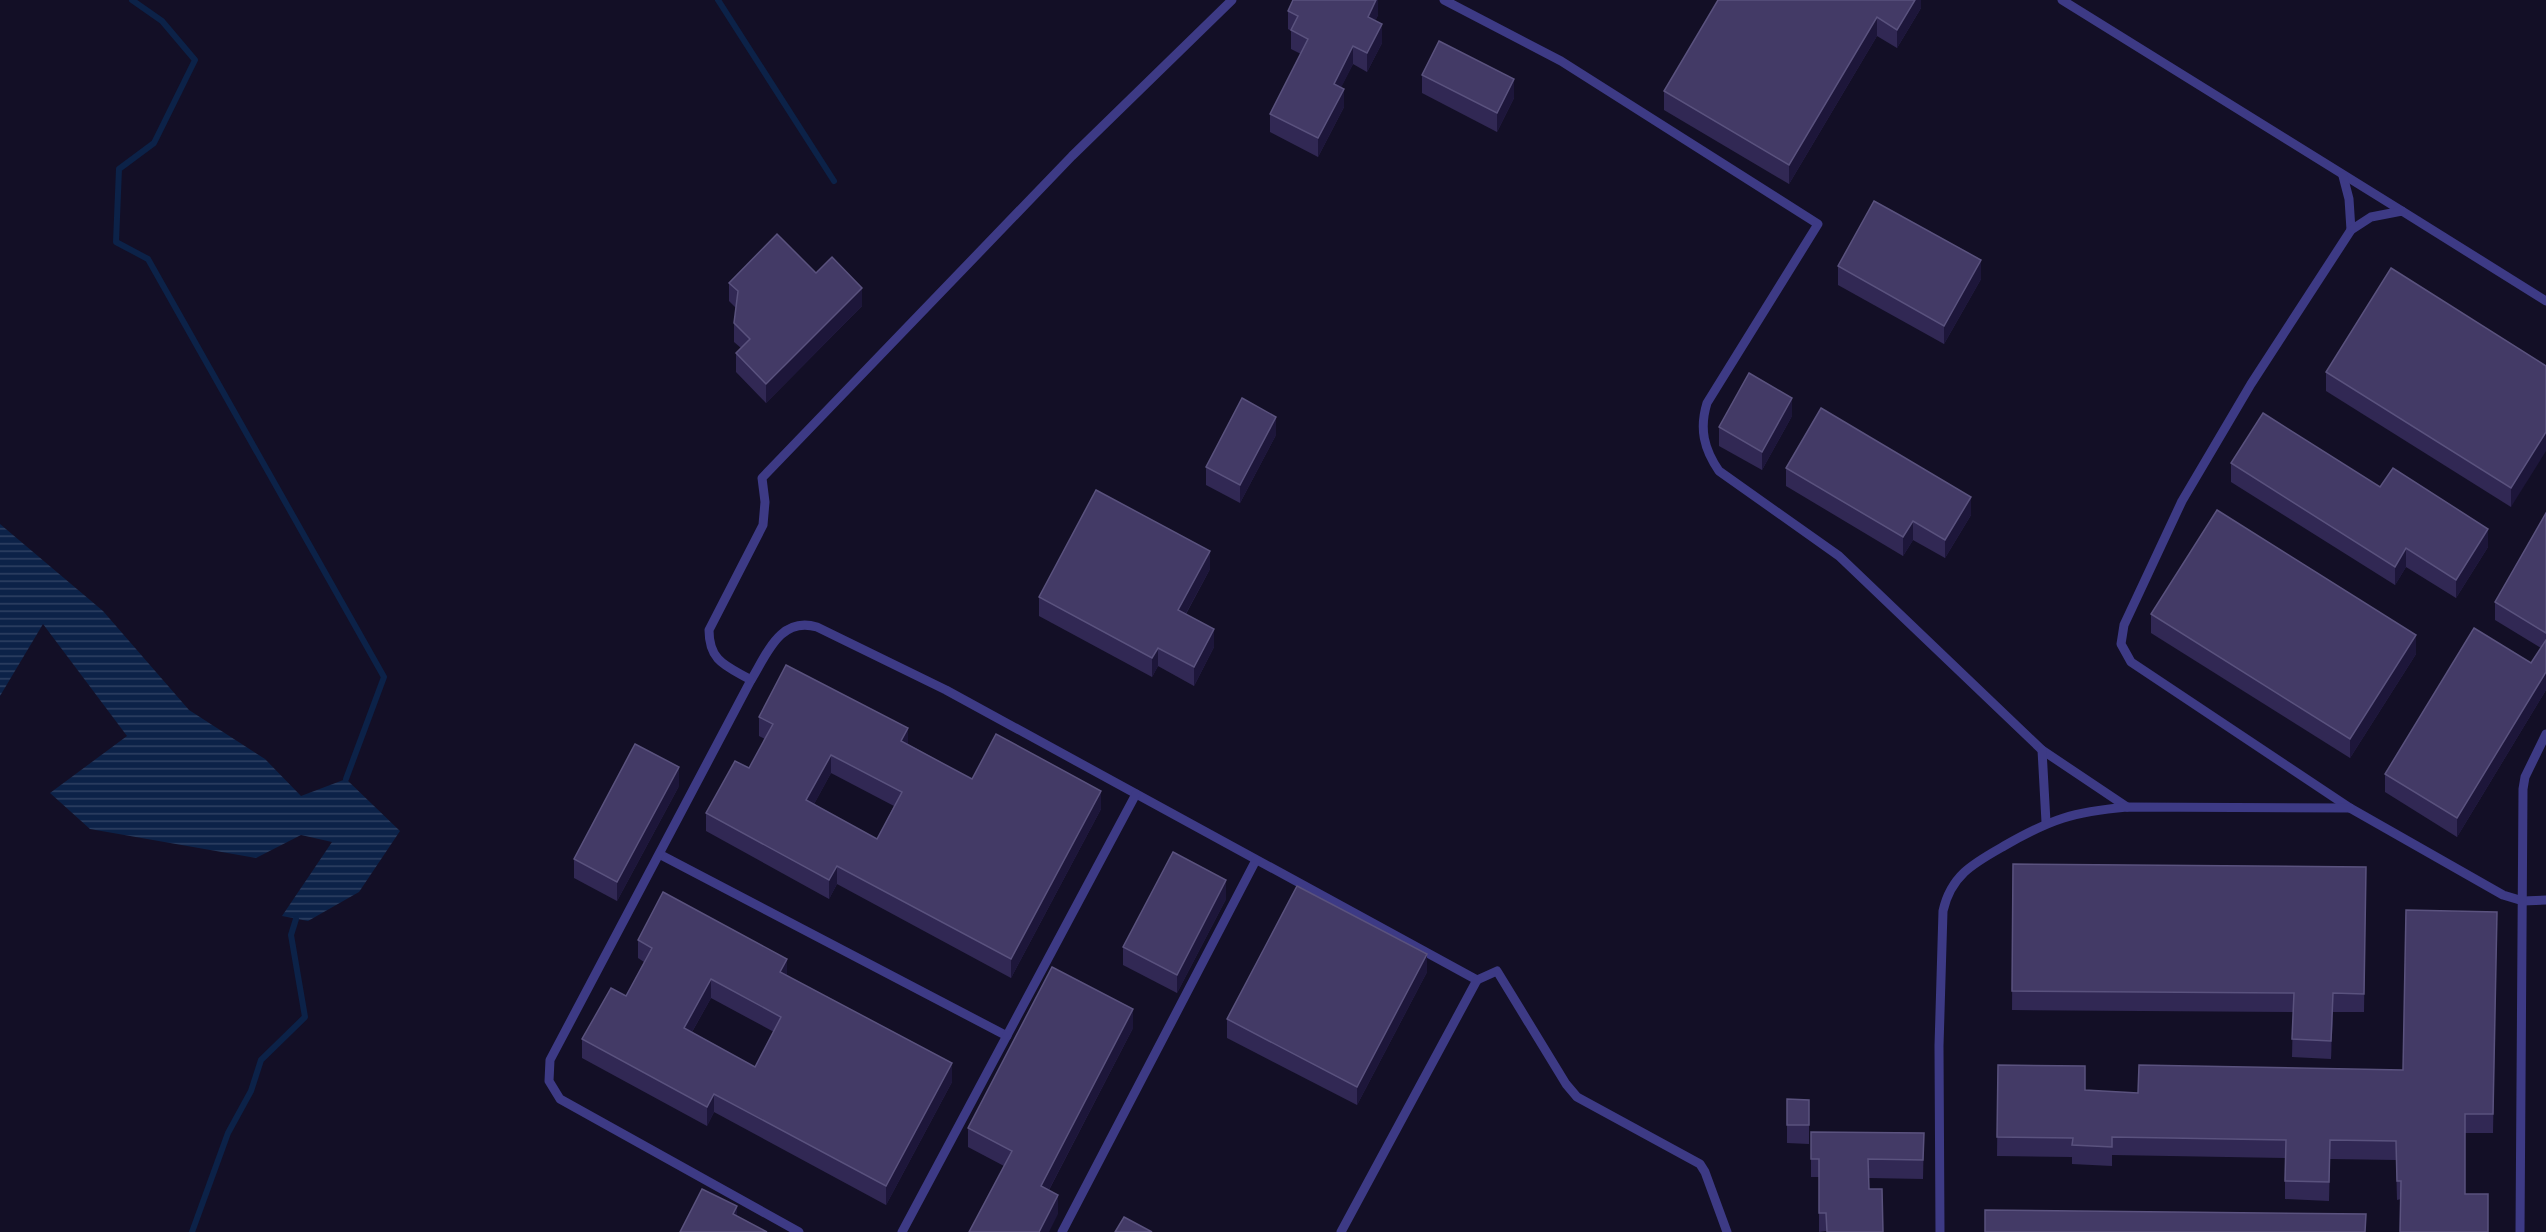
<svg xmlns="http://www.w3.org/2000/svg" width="2546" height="1232" viewBox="0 0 2546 1232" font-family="Signika,sans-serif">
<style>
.water{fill:url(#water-rules)}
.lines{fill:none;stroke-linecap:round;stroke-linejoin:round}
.stream{stroke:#0c2248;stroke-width:6}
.lane{stroke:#3d3a85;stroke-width:9}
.wall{fill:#312854;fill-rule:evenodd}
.shaded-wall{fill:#1d163a}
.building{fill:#433a66;stroke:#5a527e;stroke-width:1.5;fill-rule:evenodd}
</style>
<defs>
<pattern id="water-rules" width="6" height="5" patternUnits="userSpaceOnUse" patternTransform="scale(1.5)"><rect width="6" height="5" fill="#0c2248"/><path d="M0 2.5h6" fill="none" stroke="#2f4163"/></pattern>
</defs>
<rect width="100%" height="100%" fill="#130f26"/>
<polygon class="water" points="0,524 103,611 189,710 265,759 301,796 346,779 400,831 359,892 308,921 282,916 332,842 301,835 256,858 90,829 50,793 127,736 43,624 0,696"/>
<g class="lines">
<g class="stream">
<polyline points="132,0 162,21 195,60 154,143 119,169 116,242 148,259 384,677 346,779"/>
<polyline points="718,0 834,181"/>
<polyline points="192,1232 228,1133 251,1091 261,1060 305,1017 291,935 296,919"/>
</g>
<g class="lane">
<path d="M1444,0L1561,61L1818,224L1707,403C1699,429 1704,449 1719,471L1839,556L2042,750L2127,807"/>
<polyline points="2062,0 2402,211"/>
<polyline points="2343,176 2349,199 2351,230"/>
<polyline points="2546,301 2402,211 2371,217 2351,230 2251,384 2182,501 2124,625 2121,644 2131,662 2350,808 2503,895 2523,901 2546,900"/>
<path d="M751,680C767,654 780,616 817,627L946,690L1477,980L1497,971L1566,1084L1577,1097L1700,1164L1705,1172L1727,1232"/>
<polyline points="2042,750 2046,822"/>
<polyline points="661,855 1007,1036"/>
<path d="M799,1232L560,1099L549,1081L550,1060L751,680C727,666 709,662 709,630L763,525L765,502L762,478L1072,156L1232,0"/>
<polyline points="902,1232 1136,794"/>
<polyline points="1062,1232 1256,860"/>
<polyline points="1341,1232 1477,980"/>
<path d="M1940,1232L1939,1046L1943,911C1951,875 1974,863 2004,846C2051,819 2073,812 2127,807L2350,808"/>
<polyline points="2520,1232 2523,789 2525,777 2546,734"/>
</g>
</g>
<g class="wall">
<polygon points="1378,0 1378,15 1375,21 1382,43 1367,72 1353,64 1341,87 1344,107 1318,157 1270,132 1270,114 1301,54 1291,49 1291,31 1288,29 1288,11"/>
<polygon points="1921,0 1921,8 1897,48 1877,36 1789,184 1664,110 1664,91"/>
<polygon points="1422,75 1514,98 1497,132 1422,93"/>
<polygon points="1838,266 1981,279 1944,344 1838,285"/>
<polygon points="816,273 862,306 766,403 736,372 736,353 741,348 734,342 734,323 736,308 729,301 729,283"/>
<polygon points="2546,366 2511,507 2326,391 2326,372"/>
<polygon points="1792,416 1762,470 1719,446 1719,427"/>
<polygon points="1276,435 1240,503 1206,485 1206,467"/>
<polygon points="2231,463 2380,487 2488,547 2456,598 2406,567 2395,585 2231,482"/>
<polygon points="1786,468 1971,515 1945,558 1913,540 1903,556 1786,486"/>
<polygon points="2546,513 2546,690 2457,837 2385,792 2385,774 2531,663 2541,648 2495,620 2495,602"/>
<polygon points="1210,569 1186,614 1214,647 1194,686 1158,666 1152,677 1039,616 1039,597"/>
<polygon points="2151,614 2416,654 2350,758 2151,633"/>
<path d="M759,717L908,744L972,779L1101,809L1011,978L837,884L829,899L706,831V813L749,768L765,739L759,736ZM831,773L894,806L877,839L814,804Z"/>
<polygon points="679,786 617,901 574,878 574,859"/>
<polygon points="2013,864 2366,867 2364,1012 2333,1012 2331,1059 2292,1057 2293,1012 2012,1010"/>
<polygon points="1226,899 1177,993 1123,965 1123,947"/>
<polygon points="2497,912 2493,1133 2465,1133 2401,1199 2397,1200 2396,1160 2330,1159 2329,1201 2285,1199 2285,1158 2112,1155 2112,1166 2072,1164 2072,1157 1997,1156 1998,1065 2085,1090 2138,1093 2403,1070"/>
<path d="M638,940L787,975L952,1082L886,1205L714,1112L707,1126L582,1058V1039L626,996L644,962L638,958ZM711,998L774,1032L755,1067L692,1032Z"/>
<polygon points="1427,972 1357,1105 1227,1038 1227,1019"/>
<polygon points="1133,1028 1049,1190 1058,1214 1004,1166 968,1147 968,1128"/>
<polygon points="1809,1100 1809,1144 1787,1143 1787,1125"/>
<polygon points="1811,1132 1924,1133 1923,1179 1869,1178 1826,1231 1819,1232 1819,1177 1811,1177"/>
</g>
<g class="shaded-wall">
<polygon points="1376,0 1378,0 1378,15 1368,36 1368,17"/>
<polygon points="1915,0 1921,0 1921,8 1897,48 1897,30"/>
<polygon points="1877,17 1877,36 1789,184 1789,165"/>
<polygon points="1382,24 1382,43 1367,72 1367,53"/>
<polygon points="1353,46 1353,64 1334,102 1334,84"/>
<polygon points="1514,79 1514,98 1497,132 1497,113"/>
<polygon points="1344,89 1344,107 1318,157 1318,138"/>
<polygon points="1981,260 1981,279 1944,344 1944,326"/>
<polygon points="862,288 862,306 766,403 766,384"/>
<polygon points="1792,398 1792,416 1762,470 1762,452"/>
<polygon points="1276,417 1276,435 1240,503 1240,485"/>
<polygon points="2546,432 2546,451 2511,507 2511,488"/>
<polygon points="1971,497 1971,515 1945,558 1945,540"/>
<polygon points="1913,521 1913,540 1903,556 1903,537"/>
<polygon points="2488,529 2488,547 2456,598 2456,580"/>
<polygon points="2406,548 2406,567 2395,585 2395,567"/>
<polygon points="1210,551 1210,569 1178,628 1178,610"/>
<polygon points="1214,629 1214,647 1194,686 1194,667"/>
<polygon points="2416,635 2416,654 2350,758 2350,739"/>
<polygon points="1158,648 1158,666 1152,677 1152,658"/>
<polygon points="2546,672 2546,690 2457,837 2457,818"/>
<polygon points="908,728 908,747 901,741"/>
<polygon points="831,755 831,773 806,819 806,800"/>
<polygon points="679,767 679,786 617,901 617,882"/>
<polygon points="1101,791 1101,809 1011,978 1011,959"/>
<polygon points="837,866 837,884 829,899 829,880"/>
<polygon points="1226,880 1226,899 1177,993 1177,975"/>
<polygon points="1427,954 1427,972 1357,1105 1357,1087"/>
<polygon points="787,959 787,978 780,972"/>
<polygon points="711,979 711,998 684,1046 684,1028"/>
<polygon points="2333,993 2333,1012 2331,1059 2331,1041"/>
<polygon points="1133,1009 1133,1028 1041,1205 1041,1186"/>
<polygon points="952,1063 952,1082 886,1205 886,1186"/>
<polygon points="714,1094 714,1112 707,1126 707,1107"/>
<polygon points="1058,1195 1058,1214 1049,1232 1039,1232"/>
<polygon points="737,1206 737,1225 733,1214"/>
</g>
<g class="building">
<polygon points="1293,0 1376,0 1368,17 1382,24 1367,53 1353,46 1334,84 1344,89 1318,138 1270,114 1308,39 1291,30 1298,16 1288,11"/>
<polygon points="1718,0 1915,0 1897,30 1877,17 1789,165 1664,91"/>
<polygon points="1439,41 1514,79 1497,113 1422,75"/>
<polygon points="1874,201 1981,260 1944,326 1838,266"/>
<polygon points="777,234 816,273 832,257 862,288 766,384 736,353 750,339 734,323 738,291 729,283"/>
<polygon points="2391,268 2546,366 2546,432 2511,488 2326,372"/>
<polygon points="1749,373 1792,398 1762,452 1719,427"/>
<polygon points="1242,398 1276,417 1240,485 1206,467"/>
<polygon points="1821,408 1971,497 1945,540 1913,521 1903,537 1786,468"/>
<polygon points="2263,413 2380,487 2393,468 2488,529 2456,580 2406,548 2395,567 2231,463"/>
<polygon points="1096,490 1210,551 1178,610 1214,629 1194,667 1158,648 1152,658 1039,597"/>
<polygon points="2217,510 2416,635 2350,739 2151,614"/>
<polygon points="2546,513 2546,633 2495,602"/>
<polygon points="2474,628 2531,663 2546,640 2546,672 2457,818 2385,774"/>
<path d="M786,665L908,728L901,741L972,779L996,734L1101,791L1011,959L837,866L829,880L706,813L735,761L749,768L773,724L759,717ZM831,755L902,792L877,839L806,800Z"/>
<polygon points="635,744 679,767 617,882 574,859"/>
<polygon points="1173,852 1226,880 1177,975 1123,947"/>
<polygon points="2013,864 2366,867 2364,994 2333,993 2331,1041 2292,1039 2294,993 2012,991"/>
<polygon points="1297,886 1427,954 1357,1087 1227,1019"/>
<path d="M663,892L787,959L780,972L952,1063L886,1186L714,1094L707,1107L582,1039L611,988L626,996L652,948L638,940ZM711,979L781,1017L755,1067L684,1028Z"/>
<polygon points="2406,910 2497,912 2493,1114 2465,1114 2465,1194 2488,1194 2488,1232 2400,1232 2401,1181 2397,1181 2396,1141 2330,1140 2329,1182 2285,1181 2286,1140 2112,1137 2112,1147 2072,1145 2073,1138 1997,1137 1998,1065 2085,1066 2085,1090 2138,1093 2139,1065 2403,1070"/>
<polygon points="1052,967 1133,1009 1041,1186 1058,1195 1039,1232 969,1232 1012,1151 968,1128"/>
<polygon points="1787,1099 1809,1100 1809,1125 1787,1125"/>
<polygon points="1811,1132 1924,1133 1923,1160 1868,1159 1869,1189 1882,1189 1883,1232 1827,1232 1826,1213 1819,1213 1819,1159 1811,1159"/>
<polygon points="702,1189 737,1206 733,1214 767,1232 680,1232"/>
<polygon points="1985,1210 2366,1214 2365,1232 1985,1232"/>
<polygon points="1124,1217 1152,1232 1115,1232"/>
</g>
</svg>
